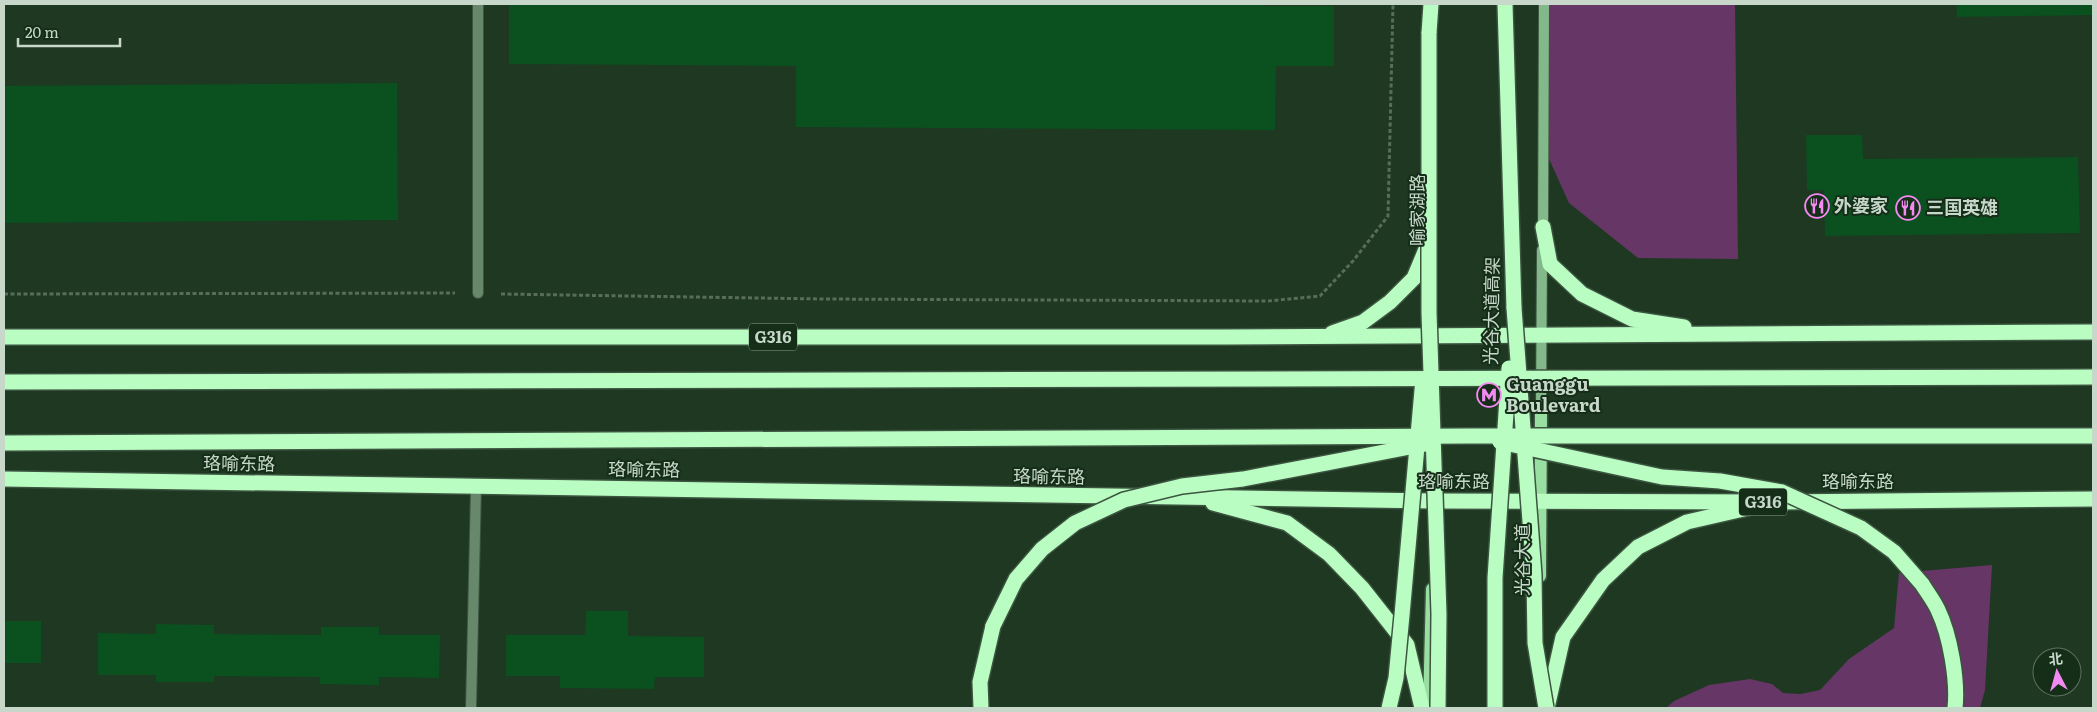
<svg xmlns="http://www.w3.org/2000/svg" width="2097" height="712" viewBox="0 0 2097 712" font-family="Literata,'Noto Sans SC',serif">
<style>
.green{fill:#663666}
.building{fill:#0b501f}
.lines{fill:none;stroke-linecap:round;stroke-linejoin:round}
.street-casing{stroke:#3c5540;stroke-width:12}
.secondary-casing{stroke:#3c5540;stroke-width:12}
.primary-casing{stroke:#3c5540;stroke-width:15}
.highway-casing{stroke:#3c5540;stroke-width:18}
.path{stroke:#576d5a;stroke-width:3;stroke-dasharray:4 2.5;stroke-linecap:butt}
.street{stroke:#67886a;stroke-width:10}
.secondary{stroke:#83b98a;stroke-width:10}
.primary{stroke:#99dfa2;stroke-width:12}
.highway{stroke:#bafdc2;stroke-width:15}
.highway-bridge-casing{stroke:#3c5540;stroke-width:18;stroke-linecap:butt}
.highway-bridge{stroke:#bafdc2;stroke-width:15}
.labels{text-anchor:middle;stroke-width:4;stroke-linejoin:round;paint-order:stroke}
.shield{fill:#142e18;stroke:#91a494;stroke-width:1}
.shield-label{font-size:16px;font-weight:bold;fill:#c7d7c9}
.poi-label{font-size:18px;font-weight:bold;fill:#c7d7c9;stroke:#142e18;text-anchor:start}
.street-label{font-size:18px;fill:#c7d7c9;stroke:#142e18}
</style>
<rect width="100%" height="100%" fill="#1e3822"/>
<g class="green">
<polygon points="1541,4 1735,4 1738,259 1638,258 1569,203 1540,139"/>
<polygon points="1992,565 1985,690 1980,708 1666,708 1674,701 1709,685 1750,679 1772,684 1783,693 1801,694 1820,690 1849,659 1894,628 1899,573"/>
</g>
<g class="building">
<polygon points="509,4 1264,4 1264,6 1334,6 1334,66 1276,66 1275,130 796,127 796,66 509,64"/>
<polygon points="1956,4 2093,4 2093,15 1957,17"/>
<polygon points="397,83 398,220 4,223 4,86"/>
<polygon points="1806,135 1862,135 1863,159 2078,157 2080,233 1825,236 1824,190 1807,190"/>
<polygon points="586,611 628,611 628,636 704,637 704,677 655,677 654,689 560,688 560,676 506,676 506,635 585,635"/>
<rect x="4" y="621" width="37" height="42"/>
<polygon points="156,624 214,625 214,634 321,635 321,627 379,627 379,635 440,635 439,678 379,677 379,685 320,684 320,677 214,676 214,682 156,682 156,675 98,675 98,633 156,634"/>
</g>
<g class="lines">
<g class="street-casing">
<g id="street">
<polyline points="478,4 478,293"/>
<polyline points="471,708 476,487"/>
</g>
</g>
<g class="secondary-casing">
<g id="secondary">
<polyline points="1543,233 1544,4"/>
<polyline points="1541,412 1542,250"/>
</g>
</g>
<g class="primary-casing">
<g id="primary">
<polyline points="1540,576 1541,412"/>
<polyline points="1429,708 1432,589"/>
</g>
</g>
<g class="highway-casing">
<g id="highway">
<polyline points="1505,4 1514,308"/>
<polyline points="1429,33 1431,4"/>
<polyline points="1543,227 1550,264 1582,294 1632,319 1684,327"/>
<polyline points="1332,333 1363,322 1390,302 1414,278 1429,242"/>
<polyline points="4,337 1226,337 2093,332"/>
<polyline points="4,479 1433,501 1775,502 2093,499"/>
<polyline points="1213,503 1287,523 1329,554 1362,588 1407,645 1422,708"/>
<path d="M1922,584C1927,592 1934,601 1938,610C1950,635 1958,680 1955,708"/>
<polyline points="981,708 980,682 993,626"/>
<polyline points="1547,708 1563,637 1603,580 1638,547 1687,522 1748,508"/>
</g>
</g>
<g class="path">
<polyline points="4,294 455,293"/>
<polyline points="501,294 823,299 1268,301 1320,296 1353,261 1388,216 1393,4"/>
</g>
<use href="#street" class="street"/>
<use href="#secondary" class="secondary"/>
<use href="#primary" class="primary"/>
<use href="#highway" class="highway"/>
<g class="highway-bridge-casing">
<g id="highway-bridge">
<polyline points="1429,33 1429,313 1439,614 1438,708"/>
<polyline points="1514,308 1534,575 1535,643 1546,708"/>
<polyline points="4,382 2093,377"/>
<polyline points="1500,442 1662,477 1720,481 1782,492 1861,528 1894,552 1922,584"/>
<polyline points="4,443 1470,436 2093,436"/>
<polyline points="993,626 1016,579 1042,549 1075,523 1124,500 1182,486 1243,479 1431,443"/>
<polyline points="1389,708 1396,678 1402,615 1423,379"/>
<polyline points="1495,708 1495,578 1509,368"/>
</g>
</g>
<use href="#highway-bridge" class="highway-bridge"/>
</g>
<defs>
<g id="restaurant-ring" transform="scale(1.25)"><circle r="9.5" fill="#142e18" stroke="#f38af1" stroke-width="1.5"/><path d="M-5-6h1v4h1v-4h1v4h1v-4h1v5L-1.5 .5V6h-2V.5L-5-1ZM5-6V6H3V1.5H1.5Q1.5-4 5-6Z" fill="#f38af1"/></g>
<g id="metro-ring" transform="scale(1.25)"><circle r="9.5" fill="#142e18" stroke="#f38af1" stroke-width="1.5"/><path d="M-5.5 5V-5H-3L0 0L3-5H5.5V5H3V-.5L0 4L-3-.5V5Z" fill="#f38af1"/></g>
</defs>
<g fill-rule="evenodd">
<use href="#restaurant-ring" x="1817" y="206"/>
<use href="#restaurant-ring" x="1908" y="208"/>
<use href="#metro-ring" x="1489" y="395"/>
</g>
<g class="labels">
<g class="shield">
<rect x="749" y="323.5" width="48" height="27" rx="4"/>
<rect x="1739" y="488.5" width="48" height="27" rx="4"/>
</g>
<g class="shield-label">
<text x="773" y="343">G316</text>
<text x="1763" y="508">G316</text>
</g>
<g class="poi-label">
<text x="1834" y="212">外婆家</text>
<text x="1926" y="214">三国英雄</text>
<text x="1506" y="391">Guanggu<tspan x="1506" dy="21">Boulevard</tspan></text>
</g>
<g class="street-label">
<text transform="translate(1418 210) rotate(-90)" y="6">喻家湖路</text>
<text transform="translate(1492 311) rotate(-89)" y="6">光谷大道高架</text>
<text transform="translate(239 464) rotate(1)" y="6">珞喻东路</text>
<text transform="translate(644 470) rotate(1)" y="6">珞喻东路</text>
<text transform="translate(1049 477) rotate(1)" y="6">珞喻东路</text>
<text x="1454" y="488">珞喻东路</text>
<text x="1858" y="488">珞喻东路</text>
<text transform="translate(1523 560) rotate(-90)" y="6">光谷大道</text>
</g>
</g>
<rect width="2097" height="712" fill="none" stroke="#c7d7c9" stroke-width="10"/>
<g transform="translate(2057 672) rotate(354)"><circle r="24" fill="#142e18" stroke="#5c725f"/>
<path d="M0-4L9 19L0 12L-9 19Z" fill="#f38af1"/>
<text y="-8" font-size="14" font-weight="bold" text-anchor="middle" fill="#c7d7c9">北</text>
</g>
<path d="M18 38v8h102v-8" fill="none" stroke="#c7d7c9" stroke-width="2.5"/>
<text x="25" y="38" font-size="15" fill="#c7d7c9" stroke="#142e18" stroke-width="4" paint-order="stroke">20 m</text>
</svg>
